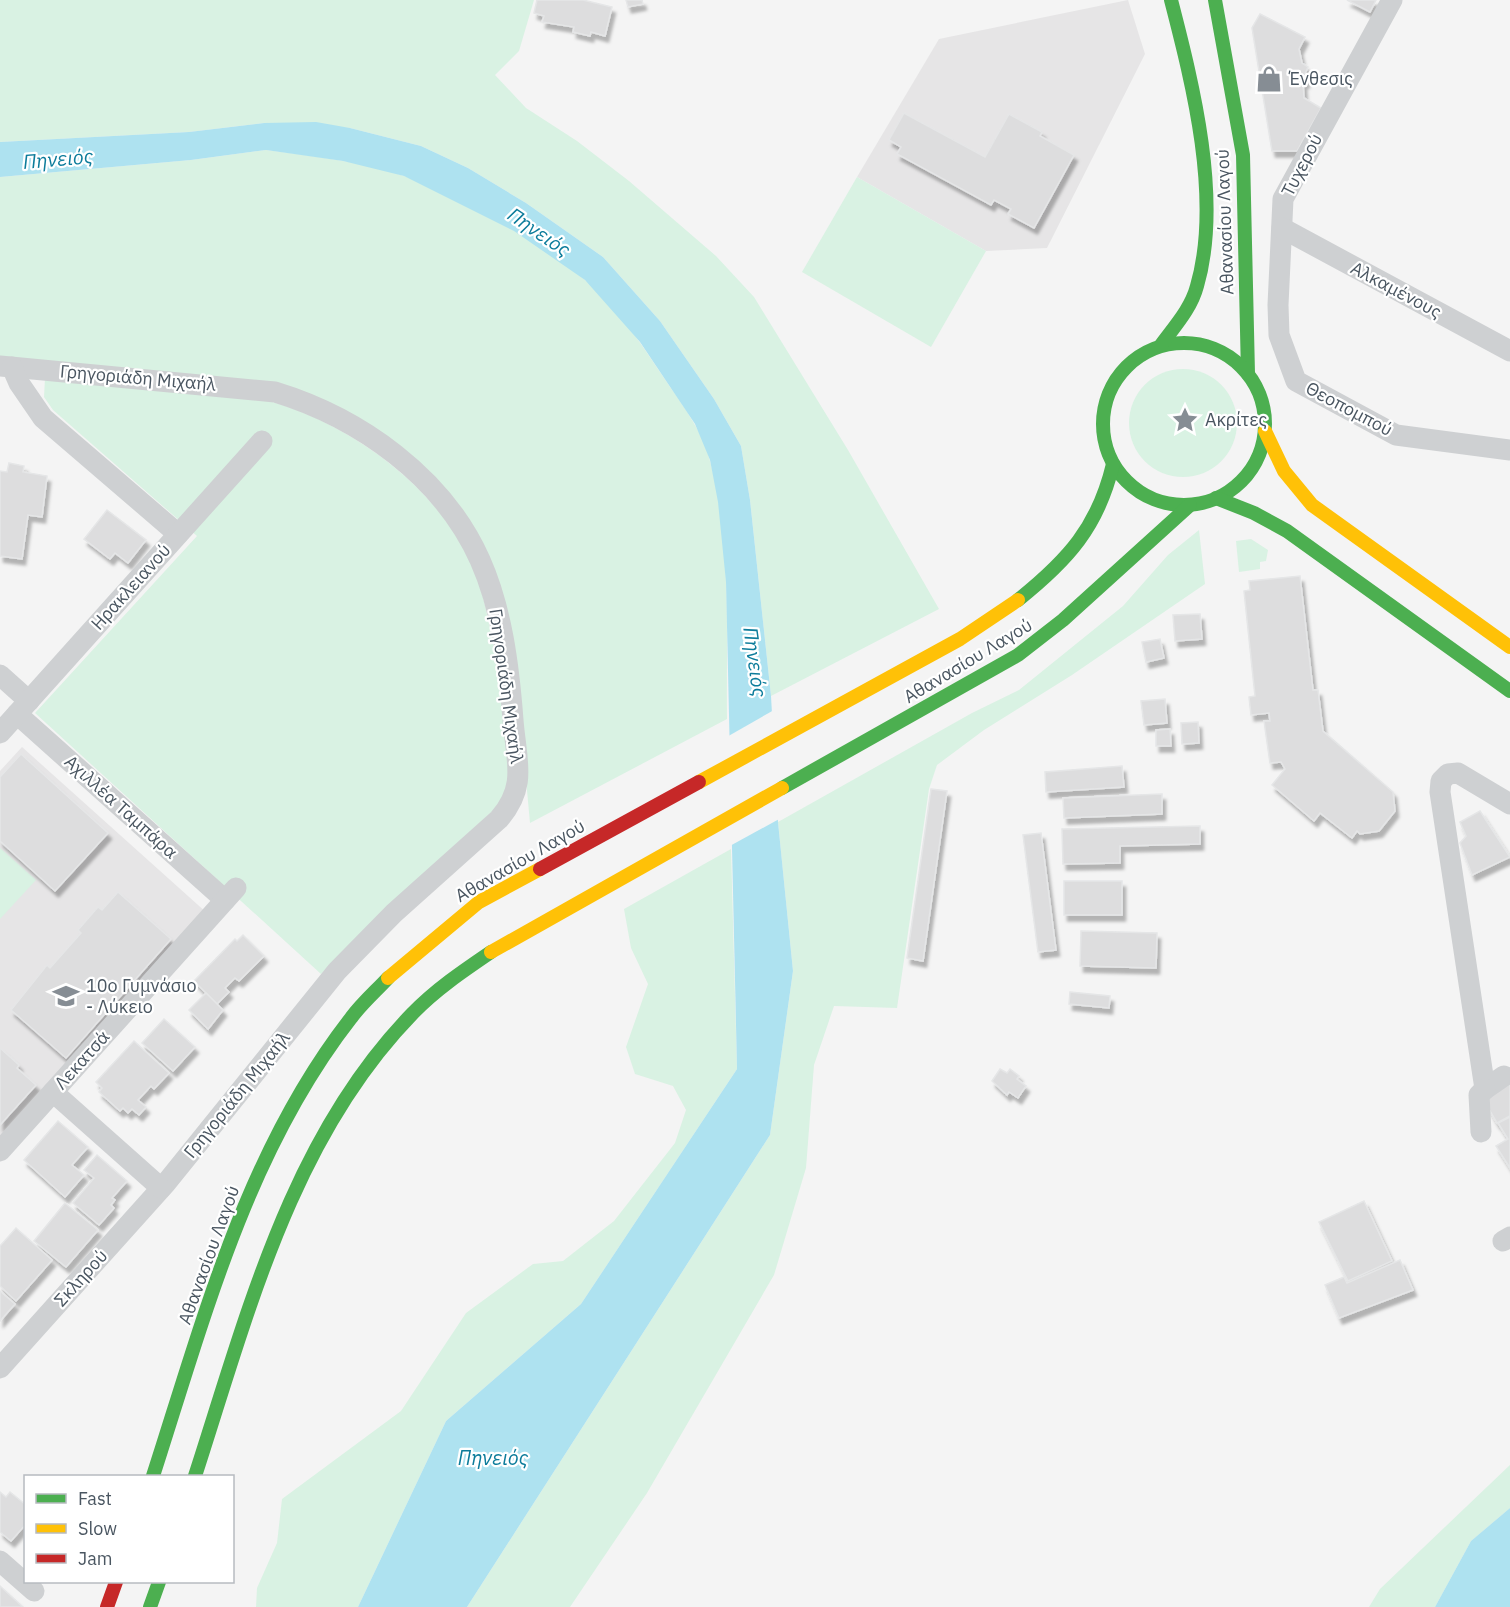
<svg xmlns="http://www.w3.org/2000/svg" width="1510" height="1607" viewBox="0 0 1510 1607" font-family="'IBM Plex Sans',sans-serif">
<style>
.education{fill:#e6e5e6}
.green{fill:#d9f2e3}
.water{fill:#aee2f0}
.pier{fill:#f4f4f4}
.building{fill:#ddddde;stroke:#e5e6e7;stroke-width:1.5;filter:url(#shadow)}
.lines{fill:none;stroke-linecap:round;stroke-linejoin:round}
.street{stroke:#ced0d2;stroke-width:21}
.fast{stroke:#4caf50;stroke-width:14}
.slow{stroke:#ffc107;stroke-width:14}
.jam{stroke:#c62828;stroke-width:14}
.labels{text-anchor:middle;stroke-width:4.5;stroke-linejoin:round;paint-order:stroke}
.poi-label{font-size:18px;fill:#4a5661;stroke:#fff;text-anchor:start}
.street-label{font-size:18px;fill:#4a5661;stroke:#fff}
.water-label{font-size:20px;font-style:italic;fill:#0c7c9b;stroke:#fff}
</style>
<defs>
<filter id="shadow"><feDropShadow dx="3.5" dy="6" stdDeviation="1.5" flood-color="#0004"/></filter>
</defs>
<rect width="100%" height="100%" fill="#f4f4f4"/>
<g class="education">
<polygon points="1128,0 1145,54 1047,248 986,251 857,177 939,39"/>
<polygon points="22,747 208,914 0,1143 0,771"/>
</g>
<g class="green">
<polygon points="0,0 534,0 519,51 495,75 526,108 577,141 629,181 716,256 754,297 848,450 939,609 771,696 750,500 741,446 714,399 660,321 603,257 526,203 468,168 421,146 350,128 264,123 189,132 0,142"/>
<path d="M266,150C312,156 360,161 404,176C458,195 542,243 585,280C614,304 641,343 662,375C680,402 702,429 710,461C732,544 726,634 727,719L530,823L522,736L477,536L341,408L0,359V177L191,160Z"/>
<polygon points="857,177 986,251 931,347 802,272"/>
<circle cx="1183" cy="423" r="54"/>
<path d="M45,378C93,383 141,387 189,392C211,394 235,394 257,398C338,416 427,478 466,552C481,580 487,613 493,643C503,690 517,753 505,800L402,893L321,974L35,713L197,536L53,410L44,397Z"/>
<polygon points="1199,530 1205,584 1072,675 984,730 937,765 929,789 897,1008 834,1006 814,1065 806,1168 774,1275 647,1493 570,1607 467,1607 770,1135 793,971 778,822 972,713 1019,690 1123,606 1168,555"/>
<polygon points="1251,539 1268,550 1266,561 1260,562 1260,569 1239,572 1236,541"/>
<polygon points="0,848 36,880 0,919"/>
<polygon points="731,849 737,1069 581,1304 446,1421 358,1607 256,1607 257,1588 277,1543 282,1499 401,1411 466,1313 533,1264 563,1261 614,1221 675,1143 686,1110 673,1086 635,1074 626,1047 648,984 631,948 624,909"/>
<polygon points="1510,1465 1510,1508 1471,1541 1435,1607 1369,1607 1380,1589"/>
</g>
<g class="water">
<polygon points="316,122 350,128 421,146 468,168 526,203 603,257 660,321 714,399 741,446 750,500 771,696 778,822 793,971 770,1135 467,1607 358,1607 446,1421 581,1304 737,1069 726,582 718,502 710,460 695,424 640,342 585,280 514,231 404,176 343,161 266,150 191,160 0,177 0,142 189,132 264,123"/>
<polygon points="1510,1508 1510,1607 1435,1607 1471,1541"/>
</g>
<polygon class="pier" points="774,710 781,818 728,847 725,738"/>
<g class="building">
<polygon points="537,0 583,0 612,7 605,36 591,32 590,36 573,32 574,27 542,22 544,16 534,13"/>
<polygon points="626,0 642,0 643,4 628,7"/>
<polygon points="1347,0 1376,0 1370,12"/>
<polygon points="1260,14 1305,37 1299,49 1302,63 1308,67 1305,74 1306,82 1303,82 1304,98 1321,108 1297,151 1272,151 1252,28"/>
<polygon points="904,113 985,157 1009,114 1042,132 1040,136 1074,155 1034,228 1008,214 1011,209 994,200 991,205 897,154 901,147 889,140"/>
<polygon points="9,463 24,466 23,472 47,476 42,517 28,515 22,559 0,556 0,471 7,472"/>
<polygon points="107,510 146,540 128,563 115,553 110,559 84,539"/>
<polygon points="1300,576 1313,690 1318,690 1323,731 1393,792 1395,811 1379,831 1360,834 1357,831 1352,838 1320,813 1314,821 1272,785 1285,769 1281,762 1270,763 1264,721 1270,721 1269,713 1251,715 1249,697 1255,696 1244,591 1250,590 1249,581"/>
<polygon points="1200,614 1202,639 1175,641 1173,615"/>
<polygon points="1160,639 1164,658 1146,662 1142,642"/>
<polygon points="1165,699 1167,723 1144,725 1141,701"/>
<polygon points="1198,722 1199,743 1182,744 1181,723"/>
<polygon points="1170,729 1171,746 1156,746 1156,730"/>
<polygon points="21,754 108,833 55,891 0,841 0,777"/>
<polygon points="1122,766 1124,787 1046,792 1045,772"/>
<polygon points="931,789 947,791 923,961 907,958"/>
<polygon points="1162,794 1162,814 1064,818 1063,798"/>
<polygon points="1480,811 1510,857 1472,875 1460,843 1466,836 1460,822"/>
<polygon points="1200,826 1200,844 1120,846 1120,863 1063,864 1062,829"/>
<polygon points="1041,833 1056,950 1038,952 1023,835"/>
<rect x="1064" y="881" width="58" height="34"/>
<polygon points="118,892 171,939 66,1058 11,1010 47,965 50,968 81,933 78,930 98,907 102,910"/>
<polygon points="1081,931 1157,933 1156,968 1080,966"/>
<polygon points="243,935 264,956 239,981 235,978 225,988 229,992 217,1004 194,981 235,939 237,941"/>
<polygon points="1070,992 1110,996 1109,1008 1069,1004"/>
<polygon points="206,993 223,1010 208,1029 189,1010"/>
<polygon points="164,1019 195,1047 173,1071 142,1043"/>
<polygon points="134,1041 169,1073 154,1089 151,1086 138,1100 146,1107 139,1115 132,1109 128,1113 123,1108 120,1111 99,1092 102,1088 96,1082"/>
<polygon points="0,1048 19,1065 17,1068 36,1085 0,1125"/>
<polygon points="1000,1069 1007,1073 1010,1069 1019,1076 1017,1079 1026,1086 1018,1098 1009,1092 1007,1095 992,1081"/>
<polygon points="1510,1084 1510,1116 1497,1123 1483,1099"/>
<polygon points="1510,1117 1510,1168 1496,1146 1508,1139 1498,1123"/>
<polygon points="58,1121 88,1147 72,1165 84,1175 65,1197 24,1160"/>
<polygon points="97,1155 127,1181 112,1198 115,1200 111,1205 114,1208 99,1225 73,1203 94,1178 84,1170"/>
<polygon points="1364,1201 1392,1261 1348,1281 1319,1222"/>
<polygon points="65,1203 98,1230 66,1267 34,1241"/>
<polygon points="16,1228 52,1260 16,1301 0,1286 0,1246"/>
<polygon points="1400,1260 1413,1290 1339,1318 1325,1285 1344,1277 1347,1283"/>
<polygon points="0,1291 15,1304 0,1321"/>
<polygon points="0,1492 6,1497 10,1492 26,1505 26,1524 11,1541 0,1532"/>
<polygon points="0,1586 23,1607 0,1607"/>
</g>
<g class="lines">
<g class="street">
<polyline points="1392,0 1283,199 1278,305 1279,335 1296,381 1396,435 1510,450"/>
<polyline points="1282,228 1510,351"/>
<path d="M0,366L275,392C360,418 443,477 480,560C502,609 509,667 513,720C516,760 528,786 499,819L394,913L337,971L166,1183L0,1368"/>
<polyline points="12,367 19,383 43,418 178,534"/>
<polyline points="0,675 29,701"/>
<polyline points="17,714 225,900"/>
<polyline points="0,733 262,441"/>
<polyline points="1504,1076 1485,1089 1440,792 1441,781 1448,774 1458,773 1510,804"/>
<polyline points="53,1092 161,1188"/>
<polyline points="1481,1132 1479,1095 1485,1089"/>
<polyline points="0,1151 236,888"/>
<polyline points="1503,1241 1510,1237"/>
<polyline points="0,1561 34,1591"/>
</g>
<g class="fast">
<polyline points="1215,0 1243,155 1248,374"/>
<circle cx="1184" cy="424" r="81"/>
<path d="M1161,345C1174,327 1191,309 1197,286C1222,200 1193,85 1171,0"/>
<polyline points="1216,498 1254,513 1287,531 1510,691"/>
<path d="M1018,600C1068,560 1098,527 1113,464"/>
<polyline points="782,788 1018,655 1063,620 1190,505"/>
<path d="M153,1476C204,1318 247,1151 351,1018C362,1003 376,991 388,978"/>
<path d="M195,1476C247,1316 291,1138 412,1014C435,990 463,971 491,952"/>
<polyline points="150,1607 159,1582"/>
</g>
<g class="slow">
<polyline points="1265,431 1284,471 1312,505 1510,647"/>
<polyline points="699,782 960,639 1018,600"/>
<polyline points="491,952 782,788"/>
<polyline points="388,978 479,902 540,869"/>
</g>
<g class="jam">
<polyline points="540,869 699,782"/>
<polyline points="107,1607 116,1582"/>
</g>
</g>
<defs>
<g id="shop-bare" transform="scale(2.07)"><path d="M-5-2.5h2.3a2.7 3.5 0 0 1 5.4 0H5L5.5 6h-11ZM-1.5-2.5h3a1.5 2.3 0 0 0-3 0Z" fill="#868d94" stroke="#fff" stroke-width="2.5" paint-order="stroke"/></g>
<g id="sight-bare" transform="scale(2.07)"><path d="M0-6L1.8-2.2L6-1.7L2.9 1.2L3.7 5.4L0 3.3L-3.7 5.4L-2.9 1.2L-6-1.7L-1.8-2.2Z" fill="#868d94" stroke="#fff" stroke-width="2.5" paint-order="stroke"/></g>
<g id="school-bare" transform="scale(2.07)"><path d="M0-5L7-2L0 1L-7-2ZM-4 1L0 2.5L4 1V4Q0 6-4 4Z" fill="#868d94" stroke="#fff" stroke-width="2.5" paint-order="stroke"/></g>
</defs>
<g fill-rule="evenodd">
<use href="#shop-bare" x="1269" y="79"/>
<use href="#sight-bare" x="1185" y="420"/>
<use href="#school-bare" x="66" y="996"/>
</g>
<g class="labels">
<g class="poi-label">
<text x="1289" y="85">Ένθεσις</text>
<text x="1205" y="426">Ακρίτες</text>
<text x="86" y="992">10ο Γυμνάσιο<tspan x="86" dy="21">- Λύκειο</tspan></text>
</g>
<g class="street-label">
<text transform="translate(1302 165) rotate(-63)" y="6">Τυχερού</text>
<text transform="translate(1225 222) rotate(-92)" y="6">Αθανασίου Λαγού</text>
<text transform="translate(1396 290) rotate(28)" y="6">Αλκαμένους</text>
<text transform="translate(138 378) rotate(5)" y="6">Γρηγοριάδη Μιχαήλ</text>
<text transform="translate(1349 409) rotate(28)" y="6">Θεοπομπού</text>
<text transform="translate(131 587) rotate(-48)" y="6">Ηρακλειανού</text>
<text transform="translate(968 661) rotate(-31)" y="6">Αθανασίου Λαγού</text>
<text transform="translate(506 686) rotate(82)" y="6">Γρηγοριάδη Μιχαήλ</text>
<text transform="translate(121 807) rotate(42)" y="6">Αχιλλέα Ταμπάρα</text>
<text transform="translate(520 861) rotate(-30)" y="6">Αθανασίου Λαγού</text>
<text transform="translate(82 1060) rotate(-48)" y="6">Λεκατσά</text>
<text transform="translate(237 1095) rotate(-51)" y="6">Γρηγοριάδη Μιχαήλ</text>
<text transform="translate(209 1255) rotate(-70)" y="6">Αθανασίου Λαγού</text>
<text transform="translate(81 1278) rotate(-48)" y="6">Σκληρού</text>
</g>
<g class="water-label">
<text transform="translate(58 159) rotate(-5)" y="7">Πηνειός</text>
<text transform="translate(539 232) rotate(34)" y="7">Πηνειός</text>
<text transform="translate(755 662) rotate(82)" y="7">Πηνειός</text>
<text x="493" y="1465">Πηνειός</text>
</g>
</g>
<rect x="24" y="1475" width="210" height="108" fill="#ffffff" stroke="#b7bbc0" stroke-width="1.5"/>
<rect x="36" y="1494" width="30" height="9" fill="#4caf50" stroke="#b7bbc0" stroke-width="1.5"/>
<text x="78" y="1505" font-size="18" fill="#4a5661">Fast</text>
<rect x="36" y="1524" width="30" height="9" fill="#ffc107" stroke="#b7bbc0" stroke-width="1.5"/>
<text x="78" y="1535" font-size="18" fill="#4a5661">Slow</text>
<rect x="36" y="1554" width="30" height="9" fill="#c62828" stroke="#b7bbc0" stroke-width="1.5"/>
<text x="78" y="1565" font-size="18" fill="#4a5661">Jam</text>
</svg>
